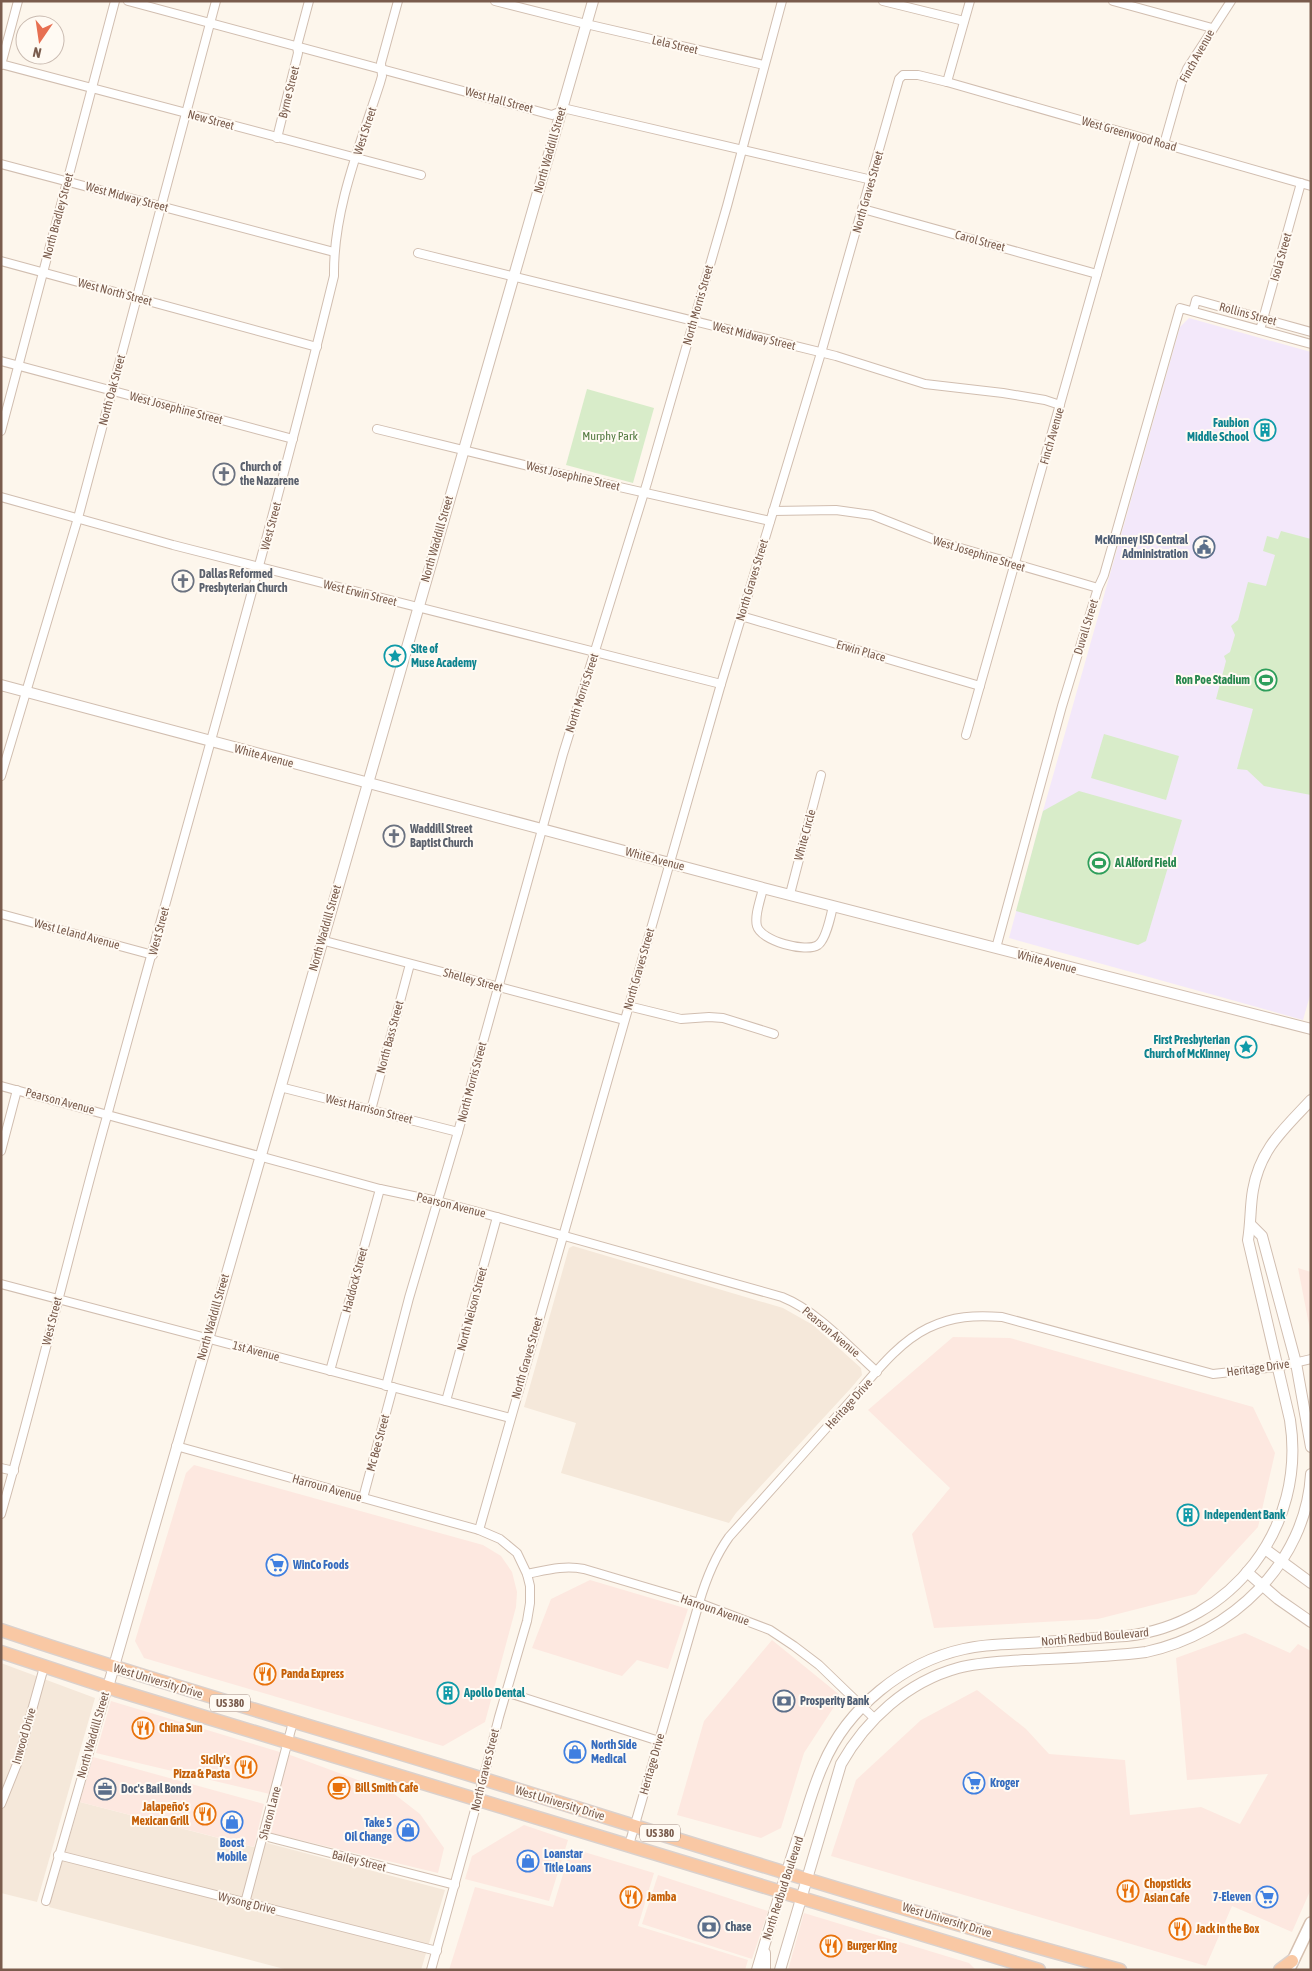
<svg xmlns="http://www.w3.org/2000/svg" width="1312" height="1971" viewBox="0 0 1312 1971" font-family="'Asap Condensed',sans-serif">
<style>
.residential{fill:#f5e8da}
.commercial{fill:#fde8e0}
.education{fill:#f3e8fa}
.green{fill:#d8ecc9}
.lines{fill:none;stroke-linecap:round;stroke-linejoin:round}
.minor-casing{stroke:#d1beb0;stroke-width:10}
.tertiary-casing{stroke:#d1beb0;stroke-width:12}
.secondary-casing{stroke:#d6c0b0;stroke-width:14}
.trunk-casing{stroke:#dad1cd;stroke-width:15}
.minor{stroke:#fff;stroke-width:8}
.tertiary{stroke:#fff;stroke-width:10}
.secondary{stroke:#fff;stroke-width:11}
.trunk{stroke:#f9c8a4;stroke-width:12}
.labels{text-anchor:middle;stroke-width:4;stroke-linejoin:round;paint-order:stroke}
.shield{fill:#fffaf3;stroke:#a28b7f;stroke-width:1}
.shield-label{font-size:11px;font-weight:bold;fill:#7a5c4d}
.street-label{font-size:12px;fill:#7a5c4d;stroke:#fffaf3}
.culture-label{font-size:12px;font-weight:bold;fill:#0d838f;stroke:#fffaf3;text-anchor:start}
.park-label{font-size:12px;fill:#537a41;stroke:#fffaf3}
.worship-label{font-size:12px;font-weight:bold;fill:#5b616d;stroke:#fffaf3;text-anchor:start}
.service-label{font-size:12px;font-weight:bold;fill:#4e5e75;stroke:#fffaf3;text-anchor:start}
.leisure-label{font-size:12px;font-weight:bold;fill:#27864d;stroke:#fffaf3;text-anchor:end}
.shop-label{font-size:12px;font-weight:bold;fill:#366cbe;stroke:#fffaf3;text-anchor:start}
.food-label{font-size:12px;font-weight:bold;fill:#c56008;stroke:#fffaf3;text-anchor:start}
</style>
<rect width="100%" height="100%" fill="#fdf6ec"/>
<g class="residential">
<polygon points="573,1246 783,1308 813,1325 861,1368 862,1375 851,1388 736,1513 729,1523 561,1473 576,1423 524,1407 569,1248"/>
<polygon points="1,1663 95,1698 37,1902 1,1893"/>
<polygon points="80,1802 253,1847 267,1843 445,1890 421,1970 288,1970 49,1907"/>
</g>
<g class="commercial">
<polygon points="1298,1268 1311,1272 1311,1335"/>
<polygon points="953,1337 1010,1338 1253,1407 1275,1453 1258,1527 1196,1594 1098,1619 934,1628 912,1534 950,1488 868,1410"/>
<polygon points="194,1465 483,1545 501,1556 512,1572 517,1592 516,1607 485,1722 443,1746 144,1658 135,1641 186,1473"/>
<polygon points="590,1580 688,1609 668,1669 637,1660 622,1676 532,1648 551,1599"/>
<polygon points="1245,1633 1290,1653 1298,1644 1311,1651 1311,1889 1292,1932 1232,1906 1206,1966 831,1856 856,1780 921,1720 977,1690 1026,1729 1049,1754 1125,1760 1130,1815 1201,1807 1240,1824 1268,1774 1187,1780 1176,1658"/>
<polygon points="772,1640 841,1696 804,1753 781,1828 761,1838 677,1815 704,1721"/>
<polygon points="111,1701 293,1756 393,1793 420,1814 444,1848 438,1873 271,1833 278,1796 96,1753"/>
<polygon points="93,1757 264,1804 254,1847 80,1802"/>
<polygon points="524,1825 568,1840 549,1901 465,1879 472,1856"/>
<polygon points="571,1848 654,1873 638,1926 748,1960 745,1970 449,1970 475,1887 553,1907"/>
<polygon points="658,1875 768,1911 752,1959 642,1924"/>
<polygon points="804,1913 969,1963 976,1970 788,1970"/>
</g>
<polygon class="education" points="1189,318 1311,352 1311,992 1303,1020 1009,938 1043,811 1180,327"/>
<g class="green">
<polygon points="587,389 654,408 633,483 566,465"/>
<polygon points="1281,531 1311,539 1311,795 1264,786 1247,770 1237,769 1253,709 1216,699 1226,661 1224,656 1230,652 1235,635 1231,626 1238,620 1248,582 1266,586 1275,555 1263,551 1267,536 1278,539"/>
<polygon points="1104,734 1179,756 1166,800 1091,778"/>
<polygon points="1079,791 1182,820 1146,941 1138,945 1016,911 1043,811"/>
</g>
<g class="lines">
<g class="minor-casing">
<g id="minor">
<polyline points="128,1 552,115 567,109 872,180"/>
<polyline points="495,1 586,24 764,65"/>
<polyline points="883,1 964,21"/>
<polyline points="1113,1 1212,28"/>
<polyline points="1,64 421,175"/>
<polyline points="1,65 18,1"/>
<polyline points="947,82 970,1"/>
<polyline points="277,138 298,53 297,46 309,1"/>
<polyline points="1164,144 1181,84 1187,69 1231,1"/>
<polyline points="1,164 334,252"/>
<polyline points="863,209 1097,274"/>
<polyline points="418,253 836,356 925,384 1003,393 1045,400 1060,405"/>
<polyline points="1,261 317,347"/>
<polyline points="1193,311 1196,300 1311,332"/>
<polyline points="1260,330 1301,183"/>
<polyline points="1,361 293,439"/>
<polyline points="377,429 553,472 770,521"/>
<polyline points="1,431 115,1"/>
<polyline points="1,497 173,545 721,684"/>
<polyline points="773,511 836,510 872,515 943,543 1098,588"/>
<polyline points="741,616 980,686"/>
<polyline points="966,735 1136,137"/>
<polyline points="1,776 78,518 216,1"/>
<path d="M763,888C761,899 754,915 757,926C761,941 806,953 818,945C826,940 831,915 833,906"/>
<polyline points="790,894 821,775"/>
<polyline points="1,914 153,955"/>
<polyline points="321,940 624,1020"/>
<polyline points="996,948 1062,706 1098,588 1104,575 1180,308 1311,344"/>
<polyline points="628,1006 681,1019 709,1017 723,1018 774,1034"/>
<path d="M1,1086L380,1189L437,1201L497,1217L782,1297C817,1311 848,1346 877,1372"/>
<polyline points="280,1087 458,1132"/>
<polyline points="371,1110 410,964"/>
<polyline points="1,1151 17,1090"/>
<polyline points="1,1284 510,1418"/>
<polyline points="330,1371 380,1189"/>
<polyline points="386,1386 409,1298 458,1132 563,754 647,483 727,206 782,1"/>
<polyline points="446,1401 497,1217"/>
<polyline points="176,1446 479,1530 500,1539 517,1553 527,1574 530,1586 530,1603 527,1621 499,1717 478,1799 431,1970"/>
<polyline points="1,1468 14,1471"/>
<polyline points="363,1498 393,1387"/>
<path d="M1,1514C39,1382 70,1248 107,1116C183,836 265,558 334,276C333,210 360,145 380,83L382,76L381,63L398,1"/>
<polyline points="479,1530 721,684 821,353 899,79 903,75 918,75 947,82 1311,186"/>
<path d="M527,1574C547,1570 564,1565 584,1569L699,1603L770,1630L794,1646L819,1665L875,1719"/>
<polyline points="506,1692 659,1741"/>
<polyline points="1,1804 17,1764 44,1667"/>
<polyline points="264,1836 455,1885"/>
<path d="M629,1845L699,1603C706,1579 714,1558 729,1537C768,1493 807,1450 846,1406C870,1380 895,1344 928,1328C953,1316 975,1315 1002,1317L1213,1374L1277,1367L1311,1359"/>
<polyline points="58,1855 437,1951"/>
<polyline points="46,1901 108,1687"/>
<polyline points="245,1903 293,1722"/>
</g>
</g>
<g class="tertiary-casing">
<g id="tertiary">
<polyline points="1,685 763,888 1311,1029"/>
<polyline points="1251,1225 1262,1236 1296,1363 1311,1447"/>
<polyline points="1265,1549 1311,1583"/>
<polyline points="1247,1572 1278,1599 1311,1622"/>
<polyline points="108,1687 593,1"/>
<path d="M757,1970C770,1926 783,1883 797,1840C806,1815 812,1789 823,1765C847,1708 904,1662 964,1649C985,1644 1007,1644 1028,1643C1061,1641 1093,1638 1126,1636C1232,1624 1307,1527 1290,1420L1248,1240C1251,1223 1250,1206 1253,1190C1260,1149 1284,1129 1311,1100"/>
<polyline points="765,1970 765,1953"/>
<path d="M780,1970L841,1764C866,1720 907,1682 958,1668C980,1662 1003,1662 1025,1660C1066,1658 1107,1657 1146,1652C1231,1634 1306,1563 1311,1474"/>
</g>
</g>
<g class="secondary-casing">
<polyline id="secondary" points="1289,1969 1311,1923"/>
</g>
<g class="trunk-casing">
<g id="trunk">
<path d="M1,1630C163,1685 327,1730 490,1781C699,1846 909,1913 1120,1970"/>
<polyline points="1,1652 116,1690 1039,1970"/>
<polyline points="1280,1970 1292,1961"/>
</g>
</g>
<use href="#minor" class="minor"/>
<use href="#tertiary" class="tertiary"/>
<use href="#secondary" class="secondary"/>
<use href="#trunk" class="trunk"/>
</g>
<defs>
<g id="building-ring" transform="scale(1.125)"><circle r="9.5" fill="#fffaf3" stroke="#0f9aa8" stroke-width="1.5"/><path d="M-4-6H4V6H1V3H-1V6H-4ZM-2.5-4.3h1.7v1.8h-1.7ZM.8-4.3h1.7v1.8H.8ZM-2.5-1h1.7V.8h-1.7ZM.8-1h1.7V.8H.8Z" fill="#0f9aa8"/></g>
<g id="church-ring" transform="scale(1.125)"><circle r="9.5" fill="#fffaf3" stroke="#6b7280" stroke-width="1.5"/><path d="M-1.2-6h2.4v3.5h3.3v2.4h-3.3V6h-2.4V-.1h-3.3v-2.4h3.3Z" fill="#6b7280"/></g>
<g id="civic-ring" transform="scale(1.125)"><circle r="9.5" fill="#fffaf3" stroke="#5c6f8a" stroke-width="1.5"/><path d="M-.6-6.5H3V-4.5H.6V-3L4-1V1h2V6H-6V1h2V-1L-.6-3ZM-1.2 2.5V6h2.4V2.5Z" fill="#5c6f8a"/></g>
<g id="sight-ring" transform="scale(1.125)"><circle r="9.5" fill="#fffaf3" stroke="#0f9aa8" stroke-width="1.5"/><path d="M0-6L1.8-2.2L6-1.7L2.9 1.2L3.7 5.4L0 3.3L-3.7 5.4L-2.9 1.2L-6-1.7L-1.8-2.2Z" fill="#0f9aa8"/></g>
<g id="stadium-ring" transform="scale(1.125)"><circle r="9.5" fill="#fffaf3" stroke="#2e9e5b" stroke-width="1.5"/><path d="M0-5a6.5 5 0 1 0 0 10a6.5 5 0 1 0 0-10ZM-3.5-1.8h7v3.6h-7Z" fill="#2e9e5b"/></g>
<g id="supermarket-ring" transform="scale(1.125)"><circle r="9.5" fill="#fffaf3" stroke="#3f7fe0" stroke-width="1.5"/><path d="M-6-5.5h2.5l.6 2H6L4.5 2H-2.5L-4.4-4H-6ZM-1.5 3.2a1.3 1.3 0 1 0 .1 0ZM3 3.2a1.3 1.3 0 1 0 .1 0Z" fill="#3f7fe0"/></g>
<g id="restaurant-ring" transform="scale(1.125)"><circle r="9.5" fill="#fffaf3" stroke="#e8710a" stroke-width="1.5"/><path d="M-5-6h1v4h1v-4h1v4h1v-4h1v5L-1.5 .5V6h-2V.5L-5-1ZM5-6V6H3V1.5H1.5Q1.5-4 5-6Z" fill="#e8710a"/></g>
<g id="bank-ring" transform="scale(1.125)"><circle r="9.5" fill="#fffaf3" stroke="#5c6f8a" stroke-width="1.5"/><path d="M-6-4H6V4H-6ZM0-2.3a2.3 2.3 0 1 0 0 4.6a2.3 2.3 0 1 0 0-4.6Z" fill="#5c6f8a"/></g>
<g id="shop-ring" transform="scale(1.125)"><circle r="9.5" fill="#fffaf3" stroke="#3f7fe0" stroke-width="1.5"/><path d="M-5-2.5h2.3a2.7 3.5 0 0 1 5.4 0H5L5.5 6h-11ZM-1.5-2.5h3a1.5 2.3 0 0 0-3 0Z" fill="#3f7fe0"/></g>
<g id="cafe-ring" transform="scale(1.125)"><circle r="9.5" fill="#fffaf3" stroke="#e8710a" stroke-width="1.5"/><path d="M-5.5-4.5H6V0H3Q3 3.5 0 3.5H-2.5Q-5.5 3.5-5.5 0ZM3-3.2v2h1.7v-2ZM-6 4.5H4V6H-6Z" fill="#e8710a"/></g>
<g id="office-ring" transform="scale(1.125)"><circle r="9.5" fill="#fffaf3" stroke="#5c6f8a" stroke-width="1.5"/><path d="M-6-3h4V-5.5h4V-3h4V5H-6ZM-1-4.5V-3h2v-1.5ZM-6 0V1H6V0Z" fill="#5c6f8a"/></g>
</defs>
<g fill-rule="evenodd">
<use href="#building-ring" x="1265" y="430"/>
<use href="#church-ring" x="224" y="474"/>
<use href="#civic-ring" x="1204" y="547"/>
<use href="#church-ring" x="183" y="581"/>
<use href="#sight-ring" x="395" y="656"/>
<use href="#stadium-ring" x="1266" y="680"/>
<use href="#church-ring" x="394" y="836"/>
<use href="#stadium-ring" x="1099" y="863"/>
<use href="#sight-ring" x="1246" y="1047"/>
<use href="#building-ring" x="1188" y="1515"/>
<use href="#supermarket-ring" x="277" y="1565"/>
<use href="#restaurant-ring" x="265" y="1674"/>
<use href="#building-ring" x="448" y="1693"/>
<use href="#bank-ring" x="784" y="1701"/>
<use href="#restaurant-ring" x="143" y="1728"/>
<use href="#shop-ring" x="575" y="1752"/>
<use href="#restaurant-ring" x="246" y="1767"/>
<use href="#supermarket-ring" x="974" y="1783"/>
<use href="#cafe-ring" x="339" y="1788"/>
<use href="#office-ring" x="105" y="1789"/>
<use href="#restaurant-ring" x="205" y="1814"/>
<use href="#shop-ring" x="232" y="1822"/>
<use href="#shop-ring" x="408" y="1830"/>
<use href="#shop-ring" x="528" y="1861"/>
<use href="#restaurant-ring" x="1128" y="1891"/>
<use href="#restaurant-ring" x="631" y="1897"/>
<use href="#supermarket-ring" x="1267" y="1897"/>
<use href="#bank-ring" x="709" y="1927"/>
<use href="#restaurant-ring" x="1180" y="1929"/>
<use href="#restaurant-ring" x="831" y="1946"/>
</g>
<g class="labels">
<g class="shield">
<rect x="210" y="1694.5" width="40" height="17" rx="4"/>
<rect x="640" y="1824.5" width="40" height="17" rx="4"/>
</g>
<g class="shield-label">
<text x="230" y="1707">US 380</text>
<text x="660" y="1837">US 380</text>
</g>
<g class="street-label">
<text transform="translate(675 45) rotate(13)" y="4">Lela Street</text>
<text transform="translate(1197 56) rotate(-61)" y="4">Finch Avenue</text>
<text transform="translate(289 92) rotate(-76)" y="4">Byrne Street</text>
<text transform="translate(499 100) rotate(15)" y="4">West Hall Street</text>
<text transform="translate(211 120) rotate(15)" y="4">New Street</text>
<text transform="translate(365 131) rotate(-72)" y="4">West Street</text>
<text transform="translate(1129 134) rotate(16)" y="4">West Greenwood Road</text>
<text transform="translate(550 150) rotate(-74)" y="4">North Waddill Street</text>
<text transform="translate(868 192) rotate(-74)" y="4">North Graves Street</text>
<text transform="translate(127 197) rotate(15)" y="4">West Midway Street</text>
<text transform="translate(58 216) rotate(-75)" y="4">North Bradley Street</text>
<text transform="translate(980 241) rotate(15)" y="4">Carol Street</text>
<text transform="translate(1281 257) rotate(-74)" y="4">Isola Street</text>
<text transform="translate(115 292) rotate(15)" y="4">West North Street</text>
<text transform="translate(698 305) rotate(-74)" y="4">North Morris Street</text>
<text transform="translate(1248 314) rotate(15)" y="4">Rollins Street</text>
<text transform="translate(754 336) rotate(14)" y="4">West Midway Street</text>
<text transform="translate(112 390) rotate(-75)" y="4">North Oak Street</text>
<text transform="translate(176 408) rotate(15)" y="4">West Josephine Street</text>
<text transform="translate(1052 436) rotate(-74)" y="4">Finch Avenue</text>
<text transform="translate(573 476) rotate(13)" y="4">West Josephine Street</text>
<text transform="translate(271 526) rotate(-75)" y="4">West Street</text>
<text transform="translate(437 539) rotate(-74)" y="4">North Waddill Street</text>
<text transform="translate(979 554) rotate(17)" y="4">West Josephine Street</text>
<text transform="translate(752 580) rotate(-73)" y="4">North Graves Street</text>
<text transform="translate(360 593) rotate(14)" y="4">West Erwin Street</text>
<text transform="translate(1086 627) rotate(-73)" y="4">Duvall Street</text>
<text transform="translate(861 651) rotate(16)" y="4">Erwin Place</text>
<text transform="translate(582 693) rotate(-72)" y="4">North Morris Street</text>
<text transform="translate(264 756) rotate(15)" y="4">White Avenue</text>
<text transform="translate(805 835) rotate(-75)" y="4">White Circle</text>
<text transform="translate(655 859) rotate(15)" y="4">White Avenue</text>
<text transform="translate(325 928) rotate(-74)" y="4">North Waddill Street</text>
<text transform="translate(159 931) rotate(-75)" y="4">West Street</text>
<text transform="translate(77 934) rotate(15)" y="4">West Leland Avenue</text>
<text transform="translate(1047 962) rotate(15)" y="4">White Avenue</text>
<text transform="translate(639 969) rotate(-74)" y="4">North Graves Street</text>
<text transform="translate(473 980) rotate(15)" y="4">Shelley Street</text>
<text transform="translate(390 1037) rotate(-75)" y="4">North Bass Street</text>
<text transform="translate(472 1082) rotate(-75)" y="4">North Morris Street</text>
<text transform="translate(60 1101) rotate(15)" y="4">Pearson Avenue</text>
<text transform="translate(369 1109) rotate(14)" y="4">West Harrison Street</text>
<text transform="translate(451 1205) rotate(14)" y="4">Pearson Avenue</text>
<text transform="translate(355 1280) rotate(-75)" y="4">Haddock Street</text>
<text transform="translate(472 1309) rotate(-75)" y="4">North Nelson Street</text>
<text transform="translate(213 1317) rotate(-74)" y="4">North Waddill Street</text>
<text transform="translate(52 1321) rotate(-76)" y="4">West Street</text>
<text transform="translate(831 1332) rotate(40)" y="4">Pearson Avenue</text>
<text transform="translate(256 1351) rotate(15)" y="4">1st Avenue</text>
<text transform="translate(527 1358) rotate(-74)" y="4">North Graves Street</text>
<text transform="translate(1258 1368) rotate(-8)" y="4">Heritage Drive</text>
<text transform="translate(849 1404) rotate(-48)" y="4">Heritage Drive</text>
<text transform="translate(378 1443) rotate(-75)" y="4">Mc Bee Street</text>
<text transform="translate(327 1488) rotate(16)" y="4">Harroun Avenue</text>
<text transform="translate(715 1610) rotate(19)" y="4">Harroun Avenue</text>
<text transform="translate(1095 1637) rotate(-5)" y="4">North Redbud Boulevard</text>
<text transform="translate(158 1681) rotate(17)" y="4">West University Drive</text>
<text transform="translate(93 1735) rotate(-74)" y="4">North Waddill Street</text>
<text transform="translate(24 1736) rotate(-74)" y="4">Inwood Drive</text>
<text transform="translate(652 1764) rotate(-74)" y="4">Heritage Drive</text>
<text transform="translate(485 1770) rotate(-76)" y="4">North Graves Street</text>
<text transform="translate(560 1803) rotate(17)" y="4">West University Drive</text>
<text transform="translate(270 1813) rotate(-75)" y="4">Sharon Lane</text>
<text transform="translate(359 1861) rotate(14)" y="4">Bailey Street</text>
<text transform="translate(783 1888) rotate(-72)" y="4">North Redbud Boulevard</text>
<text transform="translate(247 1903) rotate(14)" y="4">Wysong Drive</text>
<text transform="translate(947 1920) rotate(17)" y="4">West University Drive</text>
</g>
<g class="culture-label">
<text x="1249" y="427" text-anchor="end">Faubion<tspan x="1249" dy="14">Middle School</tspan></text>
<text x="411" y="653">Site of<tspan x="411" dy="14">Muse Academy</tspan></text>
<text x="1230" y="1044" text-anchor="end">First Presbyterian<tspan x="1230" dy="14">Church of McKinney</tspan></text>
<text x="1204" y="1519">Independent Bank</text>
<text x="464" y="1697">Apollo Dental</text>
</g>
<g class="park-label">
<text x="610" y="440">Murphy Park</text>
</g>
<g class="worship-label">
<text x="240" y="471">Church of<tspan x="240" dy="14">the Nazarene</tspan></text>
<text x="199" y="578">Dallas Reformed<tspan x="199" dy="14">Presbyterian Church</tspan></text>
<text x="410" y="833">Waddill Street<tspan x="410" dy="14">Baptist Church</tspan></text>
</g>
<g class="service-label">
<text x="1188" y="544" text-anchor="end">McKinney ISD Central<tspan x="1188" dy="14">Administration</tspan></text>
<text x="800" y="1705">Prosperity Bank</text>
<text x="121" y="1793">Doc's Bail Bonds</text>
<text x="725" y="1931">Chase</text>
</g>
<g class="leisure-label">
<text x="1250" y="684">Ron Poe Stadium</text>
<text x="1115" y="867" text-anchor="start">Al Alford Field</text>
</g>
<g class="shop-label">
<text x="293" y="1569">WinCo Foods</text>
<text x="591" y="1749">North Side<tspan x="591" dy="14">Medical</tspan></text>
<text x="990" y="1787">Kroger</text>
<text x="392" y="1827" text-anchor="end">Take 5<tspan x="392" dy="14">Oil Change</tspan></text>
<text x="232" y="1847" text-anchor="middle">Boost<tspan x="232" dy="14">Mobile</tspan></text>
<text x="544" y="1858">Loanstar<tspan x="544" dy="14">Title Loans</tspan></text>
<text x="1251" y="1901" text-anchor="end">7-Eleven</text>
</g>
<g class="food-label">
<text x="281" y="1678">Panda Express</text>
<text x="159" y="1732">China Sun</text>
<text x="230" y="1764" text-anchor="end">Sicily's<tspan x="230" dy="14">Pizza &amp; Pasta</tspan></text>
<text x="355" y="1792">Bill Smith Cafe</text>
<text x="189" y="1811" text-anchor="end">Jalapeño's<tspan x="189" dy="14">Mexican Grill</tspan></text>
<text x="1144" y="1888">Chopsticks<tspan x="1144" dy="14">Asian Cafe</tspan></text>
<text x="647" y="1901">Jamba</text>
<text x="1196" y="1933">Jack in the Box</text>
<text x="847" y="1950">Burger King</text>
</g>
</g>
<rect width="1312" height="1971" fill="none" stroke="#7a5c4d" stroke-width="5"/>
<g transform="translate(40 40) rotate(193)"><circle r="24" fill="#fffaf3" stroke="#cabbb1"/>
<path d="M0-4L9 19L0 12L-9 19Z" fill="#e76f51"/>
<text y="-8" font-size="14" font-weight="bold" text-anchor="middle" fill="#7a5c4d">N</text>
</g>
</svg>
